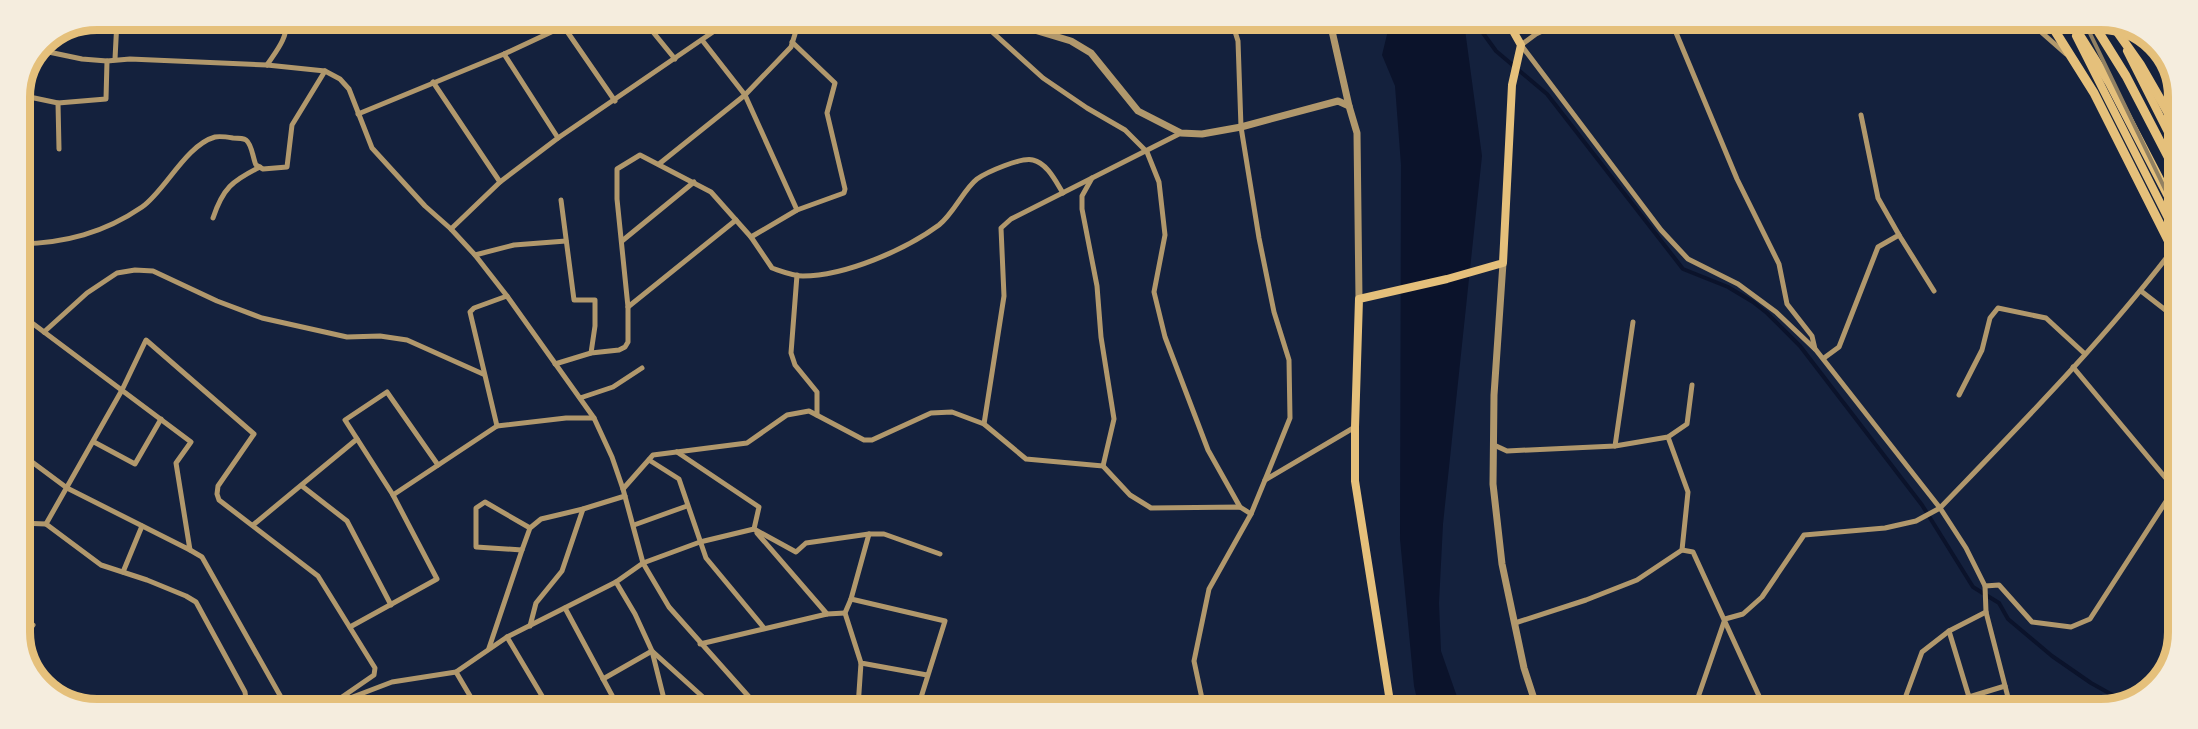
<svg xmlns="http://www.w3.org/2000/svg" width="2198" height="729" viewBox="0 0 2198 729" font-family="'Fira Sans Condensed',sans-serif">
<style>
.water{fill:#0b132b}
.lines{fill:none;stroke-linecap:round;stroke-linejoin:round}
.stream{stroke:#0b132b;stroke-width:4}
.minor{stroke:#b1986c;stroke-width:5}
.tertiary{stroke:#b1986c;stroke-width:7}
.primary{stroke:#e5c07b;stroke-width:8}
.trunk{stroke:#e5c07b;stroke-width:8}
.motorway{stroke:#e5c07b;stroke-width:9}
.rail{stroke:#918062;stroke-width:4}
.rim{fill:none;stroke:#e5c07b;stroke-width:8}
</style>
<rect width="100%" height="100%" fill="#14213d"/>
<polygon class="water" points="1390,22 1464,22 1482,156 1443,524 1439,603 1441,651 1461,708 1419,708 1414,686 1400,539 1401,165 1395,86 1382,55"/>
<g class="lines">
<polyline class="stream" points="1475,22 1496,51 1547,94 1683,269 1728,287 1753,302 1767,313 1800,346 1922,505 1973,587 1999,603 2008,619 2052,656 2091,683 2125,702"/>
<g class="minor">
<polyline points="644,21 675,59"/>
<polyline points="986,21 990,30 1043,78 1087,108 1125,130 1147,152 1159,182 1165,235 1154,292 1165,337 1208,450 1240,507"/>
<polyline points="1232,22 1238,41 1241,127 1259,238 1274,312 1289,360 1290,418 1265,480"/>
<polyline points="1561,22 1536,34 1521,45 1661,230 1688,259 1738,284 1776,312 1816,350 1940,508 1966,548 1985,586 1986,612 2011,709"/>
<polyline points="1672,23 1737,179 1779,264 1787,304 1812,336 1815,349"/>
<polyline points="2031,23 2066,54"/>
<polyline points="2123,23 2142,36 2152,48 2178,99"/>
<polyline points="564,27 615,101"/>
<polyline points="702,40 745,95 797,210"/>
<polyline points="39,50 82,59 107,61 130,59 267,65 325,71 340,79 349,89 372,148 425,206 451,229 475,255 507,296 594,418 612,457 623,489 643,563 669,607 758,707"/>
<polyline points="504,54 558,138"/>
<polyline points="115,59 117,20"/>
<path d="M267,65C277,50 287,39 287,20"/>
<polyline points="433,82 500,182"/>
<polyline points="20,95 58,103 106,99 107,61"/>
<polyline points="58,103 59,149"/>
<polyline points="358,114 504,54 577,20"/>
<polyline points="659,164 745,95 791,47 799,21"/>
<polyline points="1092,178 1082,196 1082,209 1097,286 1101,337 1114,419 1103,466"/>
<polyline points="561,200 574,300 595,300 595,326 591,353"/>
<path d="M213,218C223,188 232,181 260,167"/>
<polyline points="451,229 500,182 558,138 729,21"/>
<polyline points="1899,235 1934,291"/>
<polyline points="751,237 797,210 844,193 845,189 827,113 835,83 792,42"/>
<polyline points="622,241 694,182"/>
<path d="M20,244C65,243 104,233 142,207C165,191 186,145 215,137C220,136 227,137 233,138C237,138 243,138 246,140C252,144 253,159 256,165L263,169L287,167L292,125L325,71"/>
<polyline points="475,255 514,245 566,241"/>
<polyline points="797,275 791,353 795,365 817,392 817,415"/>
<polyline points="2141,291 2177,319"/>
<polyline points="628,307 736,220"/>
<polyline points="20,314 191,442 176,463 190,550 67,488 20,453"/>
<polyline points="44,332 87,293 117,273 135,270 153,271 217,301 262,318 347,337 380,336 407,340 483,374"/>
<polyline points="1824,358 1839,347 1878,247 1899,235 1878,198 1861,115"/>
<path d="M555,364L591,353L619,350L625,347L628,342V307L617,199V169L640,155L711,192L751,237L772,268C781,271 793,276 803,276C845,276 905,250 939,225C954,213 964,189 977,179C987,172 1021,157 1033,160C1047,163 1056,182 1063,193"/>
<polyline points="2073,367 2174,488"/>
<polyline points="1959,395 1982,350 1990,318 1998,308 2046,318 2085,354"/>
<polyline points="580,398 613,387 642,368"/>
<polyline points="984,424 1004,296 1001,228 1011,219 1181,133"/>
<polyline points="497,426 470,312 474,308 507,296"/>
<polyline points="1668,437 1688,492 1682,550"/>
<polyline points="94,442 135,464 161,419"/>
<polyline points="1494,445 1507,451 1615,446 1633,322"/>
<polyline points="1615,446 1668,437 1687,424 1692,385"/>
<polyline points="677,452 759,507 754,529"/>
<polyline points="649,460 679,479 706,558 764,628"/>
<polyline points="302,486 347,521 391,605"/>
<polyline points="623,489 653,455 747,443 787,415 809,411 864,440 872,440 931,413 952,412 984,424 1026,459 1103,466 1130,495 1151,508 1240,507 1251,514"/>
<polyline points="393,495 497,426 566,418 594,418"/>
<polyline points="20,523 46,524 101,565 147,580 186,596 196,602 245,692 247,706"/>
<polyline points="46,524 122,390 146,340 254,434 218,486 217,494 219,500 318,576 375,668 374,675 329,706"/>
<polyline points="253,525 357,439"/>
<polyline points="634,525 687,506"/>
<polyline points="530,528 522,550 476,547 476,508 485,502 530,528 541,519 583,509 625,496"/>
<polyline points="190,550 202,557 286,706"/>
<polyline points="123,572 142,526"/>
<polyline points="616,582 635,614 652,651 666,707"/>
<polyline points="1985,586 1999,585 2032,622 2071,627 2090,619 2176,486"/>
<polyline points="851,599 869,534"/>
<polyline points="565,608 615,701 604,707"/>
<polyline points="827,614 845,613"/>
<polyline points="1515,623 1586,600 1637,580 1682,550 1693,552 1765,709"/>
<polyline points="530,626 536,603 562,571 583,509"/>
<polyline points="350,627 437,579 393,495 345,420 387,392 438,465"/>
<polyline points="1949,631 1969,697 2005,686"/>
<polyline points="507,637 548,706"/>
<polyline points="21,641 33,625"/>
<polyline points="700,644 827,614 757,533"/>
<polyline points="489,648 522,550"/>
<polyline points="456,672 476,706"/>
<polyline points="603,679 652,651 714,707"/>
<polyline points="337,703 392,682 456,672 507,637 616,582 643,563 700,542 754,529 796,552 806,543 869,534 884,534 940,554"/>
<polyline points="738,707 748,697"/>
<polyline points="858,707 861,663"/>
<polyline points="918,707 945,621 851,599 845,613 861,663 927,675"/>
<polyline points="1204,708 1194,661 1209,589 1251,514 1265,480 1355,427"/>
<path d="M1694,709L1725,619L1743,614L1762,597L1804,535L1885,528L1916,521L1940,508C2022,423 2106,338 2177,244"/>
<polyline points="1901,709 1922,652 1949,631 1986,612"/>
</g>
<g class="tertiary">
<polyline points="1005,21 1071,41 1091,53 1138,111 1181,133 1202,134 1241,127 1338,101 1349,106 1357,133 1359,299"/>
<polyline points="1330,22 1349,106"/>
<polyline points="1503,263 1494,395 1493,484 1502,564 1524,668 1537,708"/>
</g>
<polyline class="primary" points="1391,708 1355,481 1355,427 1359,299 1447,279 1503,263 1512,85 1521,45 1508,22"/>
<g class="trunk">
<polyline points="2076,36 2177,236"/>
<polyline points="2127,51 2178,152"/>
</g>
<g class="motorway">
<polyline points="2050,23 2094,93 2177,258"/>
<polyline points="2072,23 2109,82 2177,213"/>
<polyline points="2093,23 2126,76 2178,176"/>
<polyline points="2111,23 2140,64 2178,130"/>
</g>
<polyline class="rail" points="2085,23 2177,214"/>
</g>
<path d="M0 0H2198V729H0ZM97 30H2101A67 67 0 0 1 2168 97V632A67 67 0 0 1 2101 699H97A67 67 0 0 1 30 632V97A67 67 0 0 1 97 30Z" fill="#f5edde" fill-rule="evenodd"/>
<path class="rim" d="M97 30H2101A67 67 0 0 1 2168 97V632A67 67 0 0 1 2101 699H97A67 67 0 0 1 30 632V97A67 67 0 0 1 97 30Z"/>
</svg>
